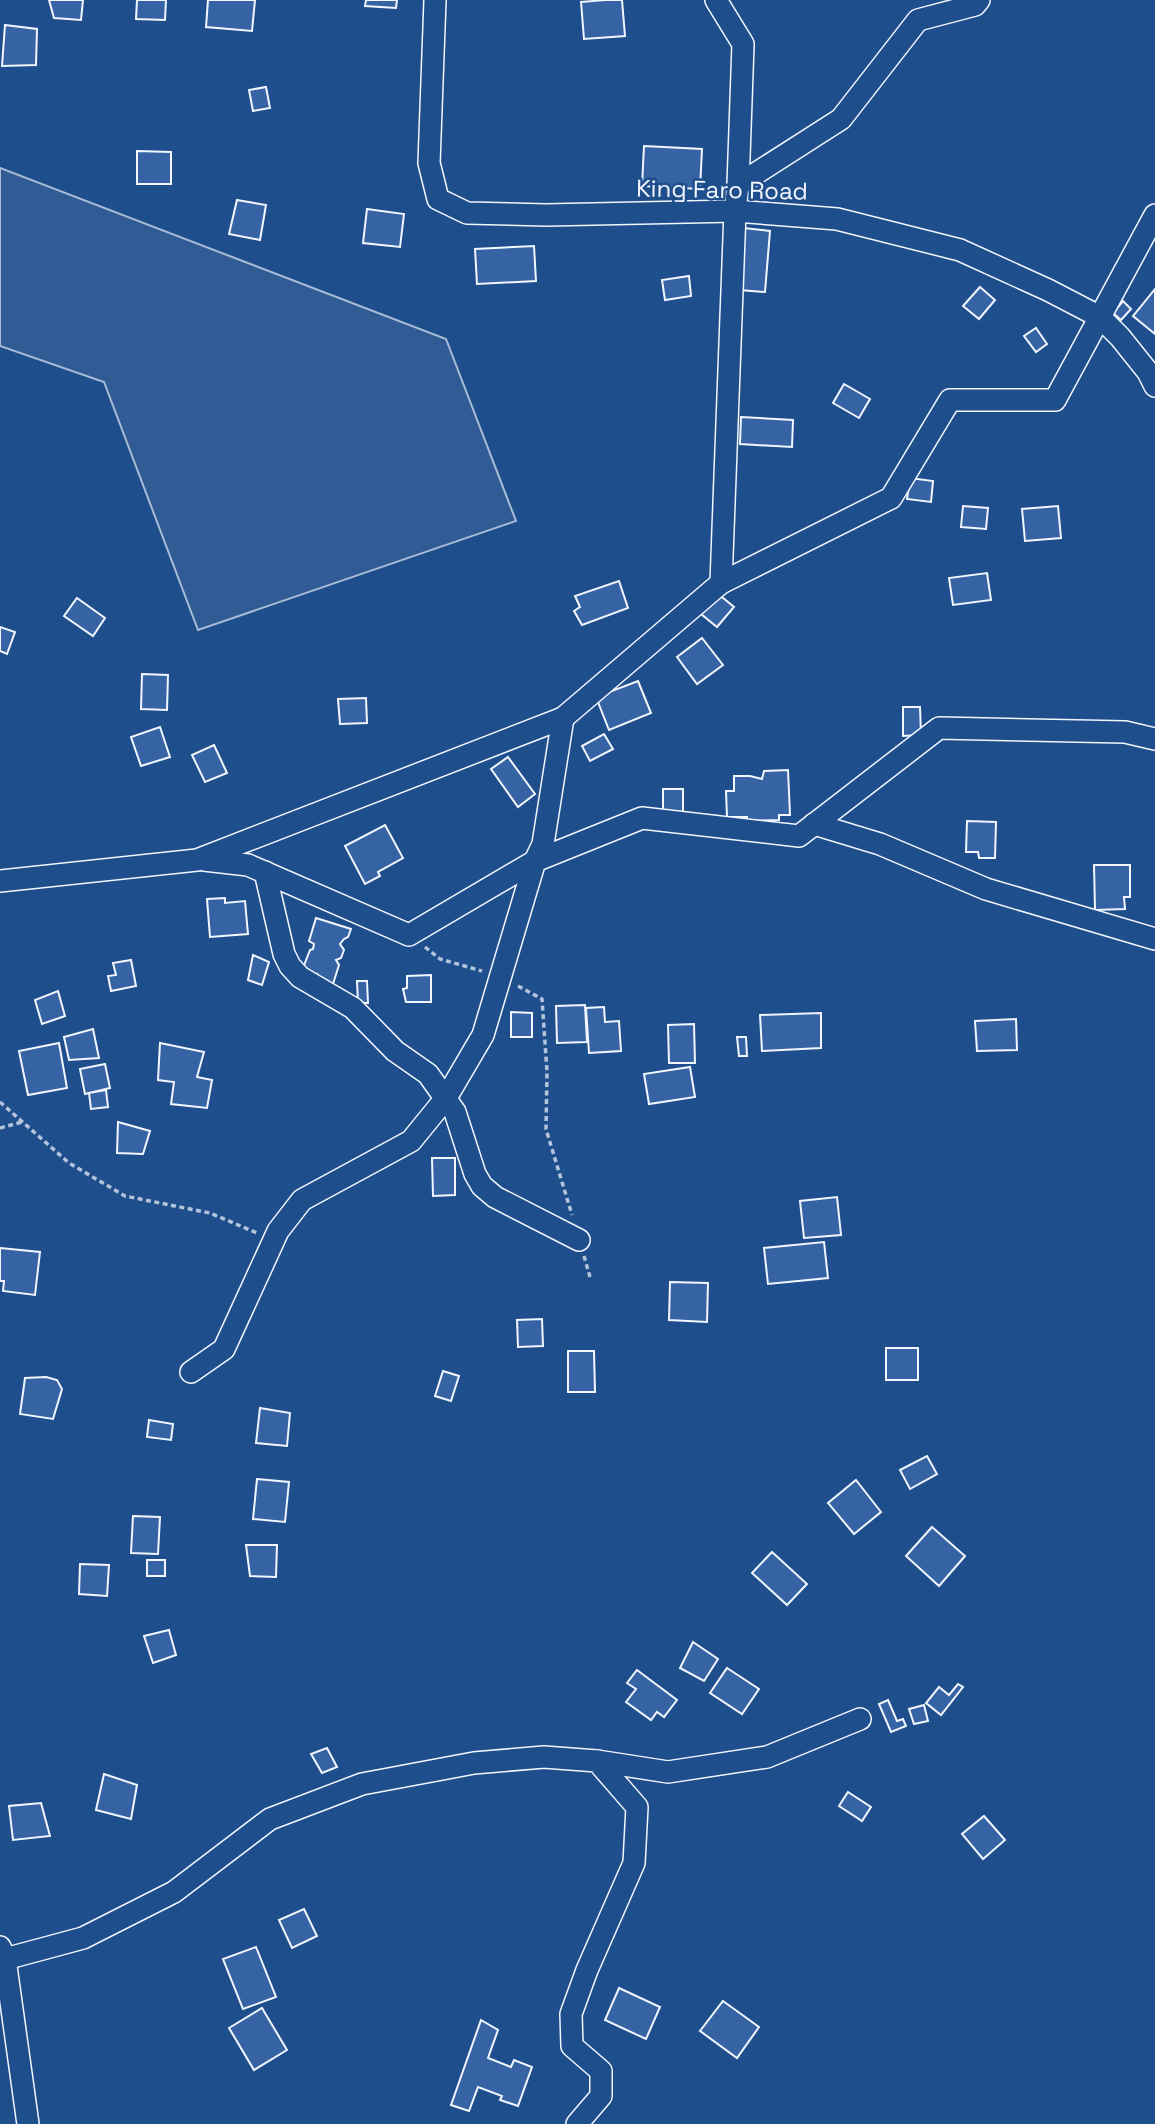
<svg xmlns="http://www.w3.org/2000/svg" width="1155" height="2124" viewBox="0 0 1155 2124" font-family="'Space Grotesk',sans-serif">
<style>
.built{fill:#305b95;stroke:#a8bbd7;stroke-width:2}
.building{fill:#3563a3;stroke:#f2f6ff;stroke-width:2}
.lines{fill:none;stroke-linecap:round;stroke-linejoin:round}
.minor-casing{stroke:#f2f6ff;stroke-width:24}
.path{stroke:#b3c4dc;stroke-width:3.5;stroke-dasharray:5 3.5;stroke-linecap:butt}
.minor{stroke:#1f4e8c;stroke-width:21}
.labels{text-anchor:middle;stroke-width:5;stroke-linejoin:round;paint-order:stroke}
.street-label{font-size:24px;fill:#f2f6ff;stroke:#1f4e8c}
</style>
<rect width="100%" height="100%" fill="#1f4e8c"/>
<polygon class="built" points="0,168 446,339 516,521 198,630 104,382 0,346"/>
<g class="building">
<polygon points="49,0 83,0 81,20 54,18"/>
<polygon points="137,0 166,0 165,20 136,19"/>
<polygon points="208,0 255,0 252,31 206,27"/>
<polygon points="366,0 397,0 396,8 365,6"/>
<polygon points="605,0 622,0 625,36 584,39 581,2"/>
<polygon points="5,25 37,29 36,65 2,66"/>
<polygon points="266,87 270,108 253,111 249,90"/>
<polygon points="644,146 702,149 700,189 642,186"/>
<polygon points="137,151 171,152 171,184 137,184"/>
<polygon points="237,200 266,205 260,240 229,234"/>
<polygon points="367,209 404,214 400,247 363,243"/>
<polygon points="744,228 770,231 765,292 739,290"/>
<polygon points="534,246 536,281 477,284 475,249"/>
<polygon points="689,276 691,296 665,300 662,280"/>
<polygon points="980,287 995,300 979,319 963,306"/>
<polygon points="1155,289 1155,334 1133,316"/>
<polygon points="1123,301 1131,309 1121,320 1113,313"/>
<polygon points="1036,328 1047,344 1036,352 1024,336"/>
<polygon points="844,384 870,399 859,418 833,403"/>
<polygon points="741,417 793,420 792,447 740,444"/>
<polygon points="910,478 933,481 931,502 907,499"/>
<polygon points="963,506 988,508 986,529 961,527"/>
<polygon points="1058,506 1061,538 1025,541 1022,509"/>
<polygon points="987,573 991,600 953,605 949,578"/>
<polygon points="619,581 628,608 582,625 574,611 580,607 575,596"/>
<polygon points="717,593 734,607 717,627 701,614"/>
<polygon points="77,598 105,618 93,636 64,616"/>
<polygon points="0,627 15,632 7,654 0,651"/>
<polygon points="702,638 723,665 697,684 677,657"/>
<polygon points="142,674 168,675 167,710 141,709"/>
<polygon points="638,681 651,713 609,730 596,697"/>
<polygon points="366,698 367,723 340,724 338,699"/>
<polygon points="903,707 920,707 921,735 903,736"/>
<polygon points="160,727 170,757 141,766 131,737"/>
<polygon points="604,734 613,749 590,761 582,746"/>
<polygon points="214,745 227,773 205,782 192,755"/>
<polygon points="508,757 535,794 518,807 491,769"/>
<polygon points="788,770 790,815 779,815 779,820 747,821 747,817 727,817 726,791 734,791 734,776 750,776 762,779 764,771"/>
<rect x="663" y="789" width="20" height="29"/>
<polygon points="967,821 996,822 995,858 979,858 978,852 966,852"/>
<polygon points="385,825 403,858 378,872 380,876 365,884 345,846"/>
<polygon points="1094,865 1130,865 1130,897 1124,897 1125,909 1095,910"/>
<polygon points="225,898 225,903 245,901 248,934 210,937 207,899"/>
<polygon points="316,918 351,929 348,937 344,939 340,944 344,950 341,958 336,960 339,965 333,984 318,979 317,974 311,977 301,973 310,950 313,949 314,944 309,941"/>
<polygon points="253,955 269,962 262,985 248,980"/>
<polygon points="131,960 136,986 111,991 108,976 116,975 113,963"/>
<polygon points="431,975 431,1002 406,1002 403,989 407,988 407,976"/>
<polygon points="357,981 367,981 368,1003 358,1003"/>
<polygon points="58,991 65,1016 42,1024 35,1000"/>
<polygon points="585,1005 587,1042 557,1043 556,1006"/>
<polygon points="604,1007 605,1022 619,1021 621,1051 589,1053 586,1008"/>
<polygon points="511,1012 532,1013 532,1037 511,1037"/>
<polygon points="821,1013 821,1048 762,1051 760,1015"/>
<polygon points="1016,1019 1017,1050 977,1051 975,1021"/>
<polygon points="694,1024 695,1063 669,1063 668,1025"/>
<polygon points="93,1029 99,1058 69,1060 64,1037"/>
<polygon points="737,1037 746,1037 747,1056 739,1056"/>
<polygon points="59,1043 67,1088 28,1095 19,1051"/>
<polygon points="160,1043 204,1052 197,1077 212,1080 207,1108 171,1104 174,1082 158,1080"/>
<polygon points="105,1064 110,1088 85,1094 80,1069"/>
<polygon points="690,1067 695,1097 649,1104 644,1074"/>
<polygon points="106,1090 108,1107 91,1109 89,1093"/>
<polygon points="118,1122 150,1131 143,1154 117,1153"/>
<polygon points="432,1158 455,1158 455,1195 433,1196"/>
<polygon points="837,1197 841,1235 804,1238 800,1201"/>
<polygon points="824,1242 828,1278 768,1284 764,1248"/>
<polygon points="0,1248 40,1252 35,1295 3,1291 4,1281 0,1281"/>
<polygon points="670,1282 708,1283 707,1322 669,1320"/>
<polygon points="542,1319 543,1346 518,1347 517,1320"/>
<rect x="886" y="1348" width="32" height="32"/>
<polygon points="568,1351 594,1351 595,1392 568,1392"/>
<polygon points="443,1371 459,1376 451,1401 435,1396"/>
<polygon points="46,1377 57,1380 62,1389 53,1419 20,1414 25,1378"/>
<polygon points="260,1408 290,1413 287,1446 256,1443"/>
<polygon points="149,1420 173,1424 171,1440 147,1437"/>
<polygon points="927,1456 937,1474 910,1489 900,1470"/>
<polygon points="257,1479 289,1482 285,1522 253,1519"/>
<polygon points="856,1480 881,1512 854,1534 828,1503"/>
<polygon points="133,1516 160,1517 158,1554 131,1553"/>
<polygon points="932,1527 965,1556 939,1586 906,1556"/>
<polygon points="246,1545 277,1545 276,1577 250,1576"/>
<polygon points="772,1552 807,1584 787,1605 752,1573"/>
<rect x="147" y="1560" width="18" height="16"/>
<polygon points="80,1564 109,1565 107,1596 79,1594"/>
<polygon points="169,1630 176,1655 153,1663 144,1636"/>
<polygon points="693,1642 718,1659 704,1681 680,1668"/>
<polygon points="727,1668 759,1689 742,1714 710,1693"/>
<polygon points="637,1670 677,1700 664,1717 657,1712 651,1720 626,1702 636,1689 627,1683"/>
<polygon points="958,1684 963,1687 941,1715 926,1703 939,1687 949,1695"/>
<polygon points="888,1700 897,1721 903,1719 906,1726 891,1732 879,1704"/>
<polygon points="924,1705 928,1721 914,1724 909,1709"/>
<polygon points="327,1748 337,1767 322,1773 311,1754"/>
<polygon points="104,1774 137,1785 131,1819 96,1810"/>
<polygon points="848,1792 871,1807 862,1821 839,1806"/>
<polygon points="41,1803 50,1836 13,1840 9,1806"/>
<polygon points="984,1816 1005,1840 983,1859 962,1834"/>
<polygon points="304,1909 317,1936 292,1948 279,1920"/>
<polygon points="256,1947 276,1997 243,2009 223,1959"/>
<polygon points="619,1988 660,2007 646,2039 605,2020"/>
<polygon points="723,2001 759,2027 737,2058 700,2031"/>
<polygon points="262,2008 287,2050 254,2070 229,2028"/>
<polygon points="481,2020 498,2030 488,2058 511,2067 514,2060 532,2067 518,2106 500,2100 502,2096 478,2087 469,2111 451,2105"/>
</g>
<g class="lines">
<g class="minor-casing">
<g id="minor">
<polyline points="435,0 429,163 438,199 467,213 546,215 735,211 837,219 960,250 1048,290 1100,317 1120,337 1148,372 1155,386"/>
<polyline points="738,185 841,119 918,20 975,5 979,0"/>
<polyline points="721,583 891,498 950,400 1055,400 1155,215"/>
<polyline points="814,824 880,844 986,889 1155,939"/>
<polyline points="204,860 248,865 409,935 535,861 642,818 799,836 939,728 1125,732 1155,739"/>
<polyline points="265,872 284,954 290,966 300,977 353,1008 395,1051 428,1074 455,1112 475,1174 482,1186 495,1197 579,1240"/>
<polyline points="0,881 197,860 563,718 721,583 735,211 738,185 743,44 716,0"/>
<polyline points="191,1372 224,1349 278,1231 302,1200 411,1141 446,1098 483,1035 535,861 543,844 563,718"/>
<polyline points="597,1761 668,1772 767,1757 860,1719"/>
<polyline points="0,1947 5,1959 28,2124"/>
<polyline points="5,1959 83,1938 174,1892 270,1819 362,1784 474,1763 544,1757 597,1761 637,1807 634,1863 587,1970 571,2014 572,2046 601,2071 601,2096 577,2124"/>
</g>
</g>
<g class="path">
<polyline points="425,947 440,959 482,971"/>
<polyline points="518,986 542,999 547,1072 546,1129 572,1215"/>
<polyline points="0,1102 69,1163 125,1196 210,1213 257,1233"/>
<polyline points="0,1128 22,1122"/>
<polyline points="584,1256 590,1277"/>
</g>
<use href="#minor" class="minor"/>
</g>
<g class="labels">
<g class="street-label">
<text transform="translate(722 190) rotate(1)" y="8">King Faro Road</text>
</g>
</g>
</svg>
